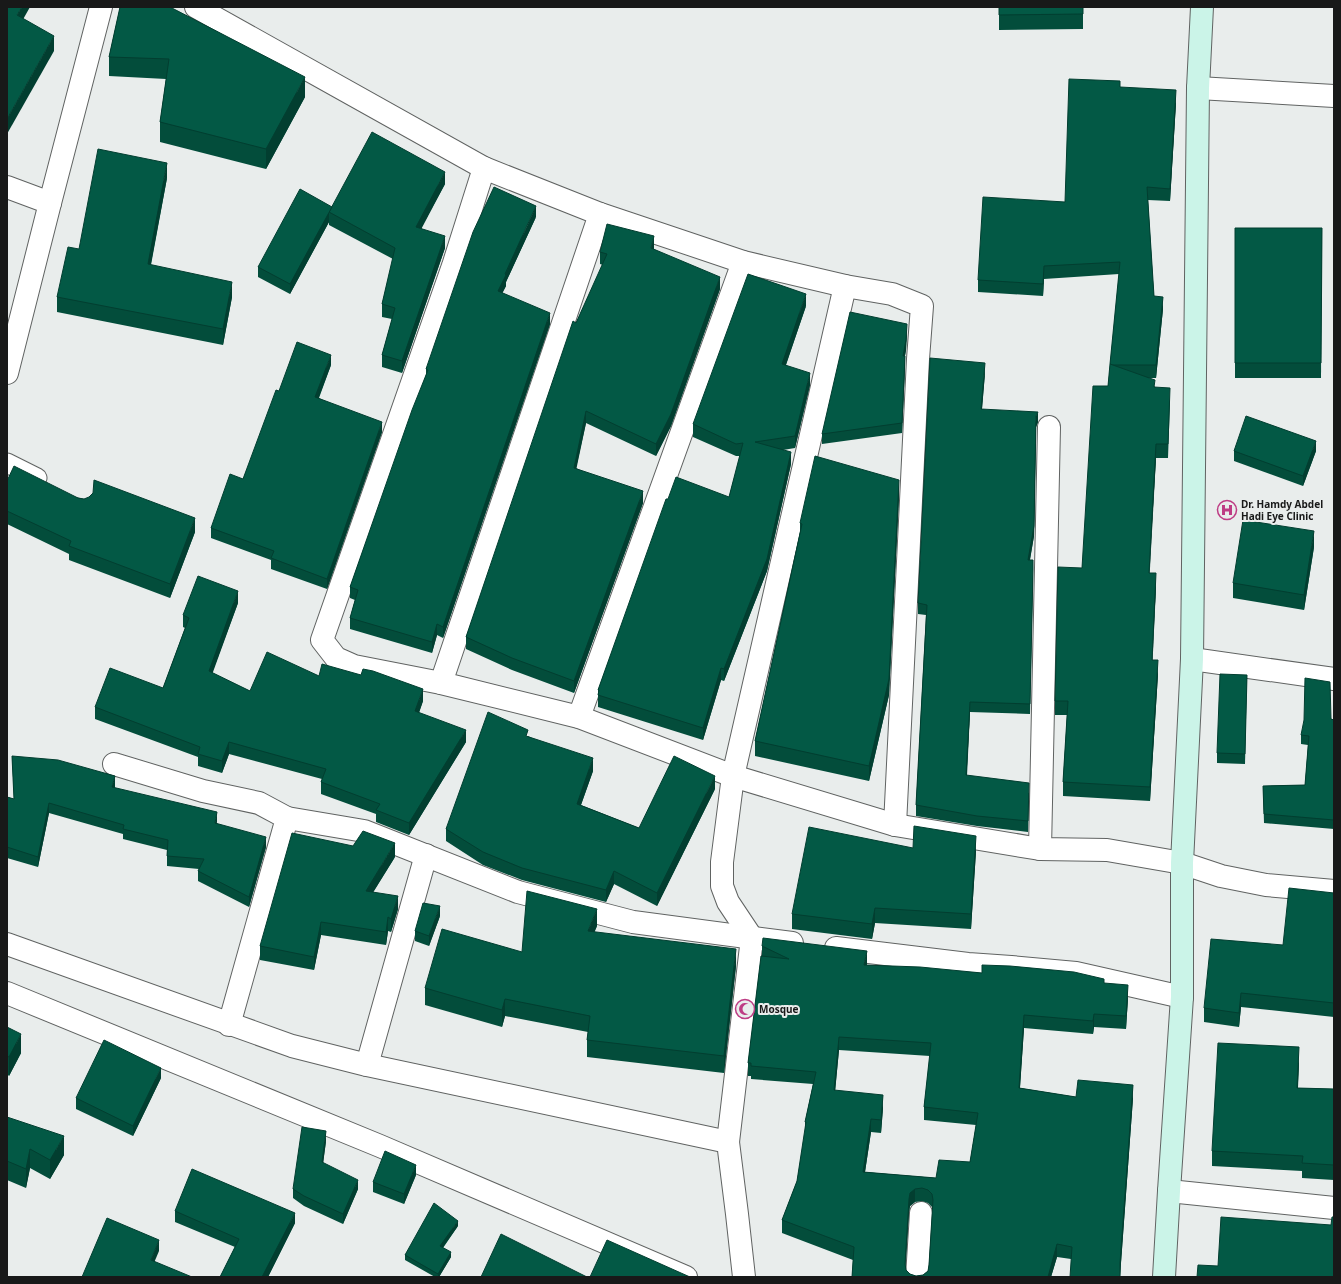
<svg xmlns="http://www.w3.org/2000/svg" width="1341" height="1284" viewBox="0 0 1341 1284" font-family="'Noto Sans',sans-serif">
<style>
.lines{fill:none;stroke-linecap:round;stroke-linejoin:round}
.lane-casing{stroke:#606362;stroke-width:21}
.street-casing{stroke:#606362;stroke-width:24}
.secondary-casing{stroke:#606362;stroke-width:24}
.lane{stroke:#fff;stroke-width:19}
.street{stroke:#fff;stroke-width:22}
.secondary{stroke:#cbf4e8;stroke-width:22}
.wall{fill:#034d3b;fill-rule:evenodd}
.shaded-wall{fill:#023e30}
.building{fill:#035945;stroke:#023e30;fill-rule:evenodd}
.labels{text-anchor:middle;stroke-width:4;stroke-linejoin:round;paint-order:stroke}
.poi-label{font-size:10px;font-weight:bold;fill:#181919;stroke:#e9edec;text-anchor:start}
</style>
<rect width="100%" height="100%" fill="#e9edec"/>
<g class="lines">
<g class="lane-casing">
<polyline id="lane" points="7,463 37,478"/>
</g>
<g class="street-casing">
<g id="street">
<polyline points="196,7 484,168 600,214 743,262 845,286 892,294 922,306 918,359 895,825"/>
<polyline points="1198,88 1334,96"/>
<polyline points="484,168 453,266 322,640 336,658 354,666 441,683 579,717 733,776 895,825 1040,849 1107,850 1182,863 1221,876 1266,885 1334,891"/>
<polyline points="7,187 50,203"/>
<polyline points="7,373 50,203 101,7"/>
<polyline points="1192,659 1334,679"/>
<polyline points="441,683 600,214"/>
<polyline points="579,717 743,262"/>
<polyline points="114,764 203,791 259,803 287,818 229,1025"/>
<polyline points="287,818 364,831 518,892 633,922 792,943"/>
<polyline points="1040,849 1049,427"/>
<polyline points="7,944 292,1046 367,1065 728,1142 737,1214 744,1277"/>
<polyline points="836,948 968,964 1011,967 1076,973 1182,997"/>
<polyline points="7,993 380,1146 686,1277"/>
<polyline points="367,1065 426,855"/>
<polyline points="728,1142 752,938 728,902 722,886 722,862 733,776 845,286"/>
<polyline points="1169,1191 1334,1208"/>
<polyline points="917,1277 921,1213"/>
</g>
</g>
<g class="secondary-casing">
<polyline id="secondary" points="1164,1277 1169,1191 1182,997 1182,863 1192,659 1198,88 1202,7"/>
</g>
<use href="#lane" class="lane"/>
<use href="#street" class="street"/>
<use href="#secondary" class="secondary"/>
</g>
<g class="wall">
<polygon points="120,7 305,97 266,169 160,142 160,122 166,79 109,76 109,57"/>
<polygon points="999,7 1083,7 1083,29 999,30"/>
<polygon points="1120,87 1176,103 1170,201 1148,200 1154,296 1163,309 1156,378 1147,378 1155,387 1170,401 1168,458 1156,458 1149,573 1156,587 1152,660 1158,674 1150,801 1063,796 1063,782 1067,715 1055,715 1055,701 1082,568 1108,386 1119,274 1044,279 1043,296 978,292 978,280 1065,202"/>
<polygon points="167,178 151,265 232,297 223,345 57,312 57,297 79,249"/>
<polygon points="445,184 421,228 445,248 402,373 382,367 382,355 392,319 382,317 382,304 393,259 329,225 329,222 290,294 258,277 258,267 332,207"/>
<polygon points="536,217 506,282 506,286 502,293 550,324 443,638 437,635 432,653 350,629 350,618 355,600 350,598 350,587 426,375 426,369"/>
<polygon points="1235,228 1322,228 1321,378 1235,378"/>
<polygon points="654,248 654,249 720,289 671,426 656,456 586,423 576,468 643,503 574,693 512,670 466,649 466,637 576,323 603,265 600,264 600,252"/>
<polygon points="806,306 786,365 810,385 795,448 783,450 791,464 767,571 724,681 721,680 703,740 598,707 598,690 668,499 729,497 740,456 736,456 693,437 693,424"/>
<polygon points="907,334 906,350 905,356 905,366 902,433 822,444 822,434"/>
<polygon points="331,365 319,398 382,432 327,589 271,569 271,560 211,538 211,528 243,479 279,391"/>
<polygon points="985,373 982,409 1038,422 1036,427 1034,536 1030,560 1033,579 1030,714 970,712 967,776 1029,793 1028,832 977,826 916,816 916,805 926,615 918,614 918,603"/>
<polygon points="1234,451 1316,451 1303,486 1234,461"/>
<polygon points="7,481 84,499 195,532 170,598 69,560 69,554 7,524"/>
<polygon points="899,496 889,695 869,781 755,756 755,741 800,532 800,523"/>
<polygon points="1314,547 1304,610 1233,598 1233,583"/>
<polygon points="238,603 212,673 250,691 319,676 423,701 419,713 466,742 409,835 376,822 376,814 321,794 321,782 322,779 229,754 222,773 198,766 198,757 95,719 95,707 163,688 185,628 183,627 183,615"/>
<polygon points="1247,675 1245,764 1217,763 1217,753"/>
<polygon points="1331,719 1334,720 1334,829 1264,823 1263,786 1305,785 1308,745 1301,744 1301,735"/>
<polygon points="528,736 593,771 581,805 639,828 715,789 657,906 614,884 606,902 522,880 483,865 446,841 446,829"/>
<polygon points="12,756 115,786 115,788 216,823 266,847 249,907 198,881 198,871 199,869 167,866 167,850 123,839 123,834 49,813 38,867 7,858 7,797 14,799"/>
<polygon points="913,848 976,851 971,929 875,923 872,939 792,929 792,914"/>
<polygon points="395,857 373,892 398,909 391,932 388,931 386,945 321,935 314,970 260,960 260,946"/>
<polygon points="1334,893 1334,1017 1241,1007 1239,1027 1204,1022 1204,1008 1283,945"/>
<polygon points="440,916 429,946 415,941 415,931"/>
<polygon points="597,926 594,932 736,966 724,1073 587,1057 587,1040 588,1032 505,1016 502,1027 425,1005 425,988 522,952"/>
<path d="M762,946L867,964L866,965L982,973L1104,983L1128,998L1126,1029L1094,1027L1093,1034L1024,1028L1020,1088L1076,1097L1133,1098L1120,1277L1071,1259L1057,1257L1051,1277H852L853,1260L782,1233V1220L797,1181L805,1132V1122L813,1084L751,1079V1076H748V1063L762,956ZM839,1050L930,1056L924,1107V1120L976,1125L970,1162L936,1178L865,1172L871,1132L881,1133L883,1108L835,1091ZM922,1201L928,1203L932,1207L933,1211L929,1265L928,1271L923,1275L916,1276L910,1274L906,1270L905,1266L909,1212L910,1206L915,1202Z"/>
<polygon points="7,1027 21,1053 9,1076 7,1074"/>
<polygon points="1299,1062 1298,1088 1334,1089 1334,1180 1302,1178 1302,1171 1212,1166 1212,1151"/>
<polygon points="161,1078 133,1136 76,1109 76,1098"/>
<polygon points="7,1117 64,1155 50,1179 30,1168 26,1188 7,1180"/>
<polygon points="326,1141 323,1163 358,1189 343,1224 304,1206 293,1198 293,1189"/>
<polygon points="416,1175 404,1204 373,1192 373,1182"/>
<polygon points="175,1211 295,1223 268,1277 220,1277 235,1247 175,1222"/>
<polygon points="458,1226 443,1248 451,1257 439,1277 435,1277 405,1260 405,1255"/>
</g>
<g class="shaded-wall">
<polygon points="22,7 30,7 17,30 17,15"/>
<polygon points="54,36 54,51 7,134 7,119"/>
<polygon points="305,77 305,97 266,169 266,149"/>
<polygon points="1176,90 1176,103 1170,201 1170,189"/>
<polygon points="167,163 167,178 148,279 148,264"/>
<polygon points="445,172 445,184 416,239 416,227"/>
<polygon points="536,206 536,217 506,282 506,286 498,302 498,291"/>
<polygon points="329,212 329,222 290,294 290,284"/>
<polygon points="445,236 445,248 402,373 402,361"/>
<polygon points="654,236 654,248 651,260 651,248"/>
<polygon points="1044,266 1044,279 1043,296 1043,284"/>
<polygon points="720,277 720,289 671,426 656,456 656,444"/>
<polygon points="232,282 232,297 223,345 223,329"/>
<polygon points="806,294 806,306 782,376 782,364"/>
<polygon points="1163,297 1163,309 1156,378 1156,365"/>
<polygon points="550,313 550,324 443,638 443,627"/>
<polygon points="907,324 906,350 903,366 903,356"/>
<polygon points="331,355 331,365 315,407 315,397"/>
<polygon points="905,356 905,366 902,433 902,423"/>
<polygon points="985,363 985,373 981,420 981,409"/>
<polygon points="810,373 810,385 795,448 795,436"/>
<polygon points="586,411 586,423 574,480 574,468"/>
<polygon points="1038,412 1038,422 1036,427 1034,536 1028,570 1028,560 1036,416"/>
<polygon points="382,422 382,432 327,589 327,579"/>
<polygon points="1316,441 1316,451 1303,486 1303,476"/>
<polygon points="1156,444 1156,458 1149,586 1149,573"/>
<polygon points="791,452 791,464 767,571 724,681 724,669"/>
<polygon points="899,480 899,496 889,695 869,781 869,766"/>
<polygon points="643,491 643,503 574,693 574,681"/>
<polygon points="195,518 195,532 170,598 170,584"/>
<polygon points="1314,531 1314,547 1304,610 1304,595"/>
<polygon points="1156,573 1156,587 1152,674 1152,660"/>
<polygon points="238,591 238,603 209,683 209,671"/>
<polygon points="437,624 437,635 432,653 432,642"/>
<polygon points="1158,660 1158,674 1150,801 1150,787"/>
<polygon points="721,668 721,680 703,740 703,728"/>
<polygon points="423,689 423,701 415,723 415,711"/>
<polygon points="970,702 970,712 966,786 966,775"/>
<polygon points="466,730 466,742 409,835 409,823"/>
<polygon points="229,742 229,754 222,773 222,761"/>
<polygon points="593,758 593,771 577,816 577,804"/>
<polygon points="115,776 115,786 112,797 112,787"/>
<polygon points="715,776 715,789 657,906 657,893"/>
<polygon points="49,803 49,813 38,867 38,857"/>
<polygon points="217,812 217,822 215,833 215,823"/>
<polygon points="976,836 976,851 971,929 971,914"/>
<polygon points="266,837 266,847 249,907 249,897"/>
<polygon points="395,843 395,857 366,904 366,891"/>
<polygon points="614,871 614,884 606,902 606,890"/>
<polygon points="398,896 398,909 391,932 391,919"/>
<polygon points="440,906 440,916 429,946 429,936"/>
<polygon points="875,908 875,923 872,939 872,924"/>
<polygon points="597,909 597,926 588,948 588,931"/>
<polygon points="388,917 388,931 386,945 386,932"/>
<polygon points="321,922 321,935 314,970 314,957"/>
<polygon points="736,949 736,966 724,1073 724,1056"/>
<polygon points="867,951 867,964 864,978 864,965"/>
<polygon points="1128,985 1128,998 1126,1029 1126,1016"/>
<polygon points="1241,993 1241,1007 1239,1027 1239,1013"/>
<polygon points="505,999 505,1016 502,1027 502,1010"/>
<polygon points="1094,1014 1094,1027 1093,1034 1093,1021"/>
<polygon points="1024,1015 1024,1028 1019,1101 1019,1088"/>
<polygon points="21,1034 21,1053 9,1076 9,1057"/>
<polygon points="839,1037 839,1050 834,1103 834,1090"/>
<polygon points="1299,1047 1299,1062 1297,1103 1297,1088"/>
<polygon points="161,1068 161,1078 133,1136 133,1126"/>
<polygon points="1133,1085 1133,1098 1120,1276 1120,1263"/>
<polygon points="883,1095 883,1108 881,1133 881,1120"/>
<polygon points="871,1119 871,1132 863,1185 863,1172"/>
<polygon points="326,1131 326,1141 322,1172 322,1162"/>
<polygon points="64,1136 64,1155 50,1179 50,1160"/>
<polygon points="30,1149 30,1168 26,1188 26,1169"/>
<polygon points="416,1165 416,1175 404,1204 404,1194"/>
<polygon points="358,1180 358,1189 343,1224 343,1214"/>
<polygon points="915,1189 915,1202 910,1206 909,1212 905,1277 905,1264 909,1199 910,1193"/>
<polygon points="295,1213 295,1223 268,1277 262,1277"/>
<polygon points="458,1221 458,1226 440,1251 440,1246"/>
<polygon points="159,1240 159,1251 151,1270 151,1260"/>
<polygon points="1057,1244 1057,1257 1051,1277 1048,1277"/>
<polygon points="451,1252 451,1257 439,1277 438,1277 438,1274"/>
</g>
<g class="building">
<polygon points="7,7 22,7 17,15 54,36 7,119"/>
<polygon points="120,7 170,7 305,77 266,149 160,122 169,59 109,57"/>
<polygon points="999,7 1083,7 1083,14 999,15"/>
<polygon points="1069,79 1120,81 1120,87 1176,90 1170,189 1147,187 1154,296 1163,297 1156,365 1112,365 1110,364 1120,262 1044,266 1043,284 978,280 983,197 1065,202"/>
<polygon points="372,132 445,172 416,227 445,236 402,361 382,355 395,308 382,304 395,248 329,212"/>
<polygon points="98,149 167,163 148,264 232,282 223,329 57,297 68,247 79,249"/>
<polygon points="494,187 536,206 505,274 506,275 498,291 550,313 443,627 437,624 432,642 350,618 358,590 350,587 412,410 428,370 426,369 473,232"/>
<polygon points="300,189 332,207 290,284 258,267"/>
<polygon points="607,224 654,236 651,248 720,277 671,414 656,444 586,411 574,468 643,491 574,681 512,658 466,637 573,321 576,323 607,254 600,252"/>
<polygon points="1235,228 1322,228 1321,363 1235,363"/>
<polygon points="748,274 806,294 782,364 810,373 795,436 755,442 791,452 767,559 724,669 721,668 703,728 598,695 599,690 598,690 666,499 668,499 676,477 729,497 743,443 736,444 693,424"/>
<polygon points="850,312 907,324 906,340 903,356 905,356 902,423 822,434"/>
<polygon points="297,342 331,355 315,397 382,422 327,579 271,558 274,551 211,528 230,474 243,479 276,390 279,391"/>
<polygon points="930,358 985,363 981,409 1038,412 1036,416 1034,526 1028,560 1033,560 1033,569 1030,704 970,702 966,775 1029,783 1028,821 977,816 916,805 927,605 918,603"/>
<polygon points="1110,364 1155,380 1154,387 1170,388 1168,444 1156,444 1149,573 1156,573 1152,660 1158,660 1150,787 1063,782 1068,701 1055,701 1058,567 1082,568 1093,386 1108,386"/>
<polygon points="1246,416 1316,441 1303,476 1234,451"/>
<polygon points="815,456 899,480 889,679 869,766 755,741 802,524 800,523"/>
<polygon points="14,466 78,498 84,499 89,497 93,493 94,480 195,518 170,584 69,546 71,541 7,511 7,481"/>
<polygon points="1243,520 1314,531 1304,595 1233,583"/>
<polygon points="198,576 238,591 209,671 250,691 267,652 319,676 322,664 361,675 363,669 373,671 423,689 415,711 466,730 409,823 376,810 380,804 321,782 326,769 229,742 222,761 198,754 200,747 95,707 110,668 163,688 189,618 183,615"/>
<polygon points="1220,674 1247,675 1245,754 1217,753"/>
<polygon points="1305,678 1330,682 1331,719 1334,720 1334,820 1264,814 1263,786 1305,785 1309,736 1301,735 1304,720"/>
<polygon points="488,712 528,730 526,736 593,758 577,804 639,828 674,756 715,776 657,893 614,871 606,890 522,868 483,852 446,829"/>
<polygon points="12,756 58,760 115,776 112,787 217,812 215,823 266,837 249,897 198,871 204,859 167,856 168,840 123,829 124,825 49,803 38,857 7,847 7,797 14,799"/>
<polygon points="914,826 976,836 971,914 875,908 872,924 792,914 809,827 913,848"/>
<polygon points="363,831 395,843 366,891 398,896 391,919 388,917 386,932 321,922 314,957 260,946 292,833 353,846"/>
<polygon points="1289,888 1334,893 1334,1003 1241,993 1239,1013 1204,1008 1211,939 1283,945"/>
<polygon points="527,891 597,909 588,931 736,949 724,1056 587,1040 590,1016 505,999 502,1010 425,988 442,929 522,952"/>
<polygon points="423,903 440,906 429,936 415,931"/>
<path d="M763,938L867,951L864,965L920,967L982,973V965L1010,966L1074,972L1104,979V983L1128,985L1126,1016L1094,1014L1093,1021L1024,1015L1019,1088L1076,1097L1078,1080L1133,1085L1120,1263V1277H1070L1072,1247L1057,1244L1048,1277H852L854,1247L782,1220L797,1181L806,1122H805L816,1072L751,1066V1063H748L761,956L789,959L762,946ZM839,1037L931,1043L924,1107L978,1113L970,1162L939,1160L936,1178L863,1172L871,1119L881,1120L883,1095L834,1090ZM922,1188L928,1190L932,1194L933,1200L929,1265L928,1271L923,1275L916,1276L910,1274L906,1270L905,1264L909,1199L910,1193L915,1189Z"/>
<polygon points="7,1027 21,1034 9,1057 7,1056"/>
<polygon points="104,1040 161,1068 133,1126 76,1098"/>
<polygon points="1218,1043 1299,1047 1297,1088 1334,1089 1334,1165 1302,1163 1303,1156 1212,1151"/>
<polygon points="7,1117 64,1136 50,1160 30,1149 26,1169 7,1161"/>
<polygon points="302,1127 326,1131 322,1162 358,1180 343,1214 304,1196 293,1189"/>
<polygon points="385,1151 416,1165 404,1194 373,1182"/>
<polygon points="192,1169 295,1213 262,1277 220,1277 239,1239 175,1211"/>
<polygon points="434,1203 458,1221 440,1246 451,1252 438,1274 405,1255"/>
<polygon points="1221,1217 1331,1225 1332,1217 1334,1217 1334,1277 1197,1277 1198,1265 1218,1266"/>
<polygon points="107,1218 159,1240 151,1260 192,1277 82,1277"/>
<polygon points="501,1234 587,1277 481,1277"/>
<polygon points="607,1240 690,1277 590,1277"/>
</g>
<defs>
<g id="hospital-ring" transform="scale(1)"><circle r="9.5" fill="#e9edec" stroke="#be3c84" stroke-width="1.5"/><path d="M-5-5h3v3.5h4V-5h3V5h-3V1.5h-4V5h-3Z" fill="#be3c84"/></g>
<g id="mosque-ring" transform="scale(1)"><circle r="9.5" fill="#e9edec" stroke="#be3c84" stroke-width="1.5"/><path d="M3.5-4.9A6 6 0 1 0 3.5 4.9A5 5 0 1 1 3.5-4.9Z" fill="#be3c84"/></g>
</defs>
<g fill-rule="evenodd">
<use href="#hospital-ring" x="1227" y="510"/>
<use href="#mosque-ring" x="745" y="1009"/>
</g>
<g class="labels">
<g class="poi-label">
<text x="1241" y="508">Dr. Hamdy Abdel<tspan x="1241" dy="12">Hadi Eye Clinic</tspan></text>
<text x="759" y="1013">Mosque</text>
</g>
</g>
<rect width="1341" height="1284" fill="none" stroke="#181919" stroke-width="16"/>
</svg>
